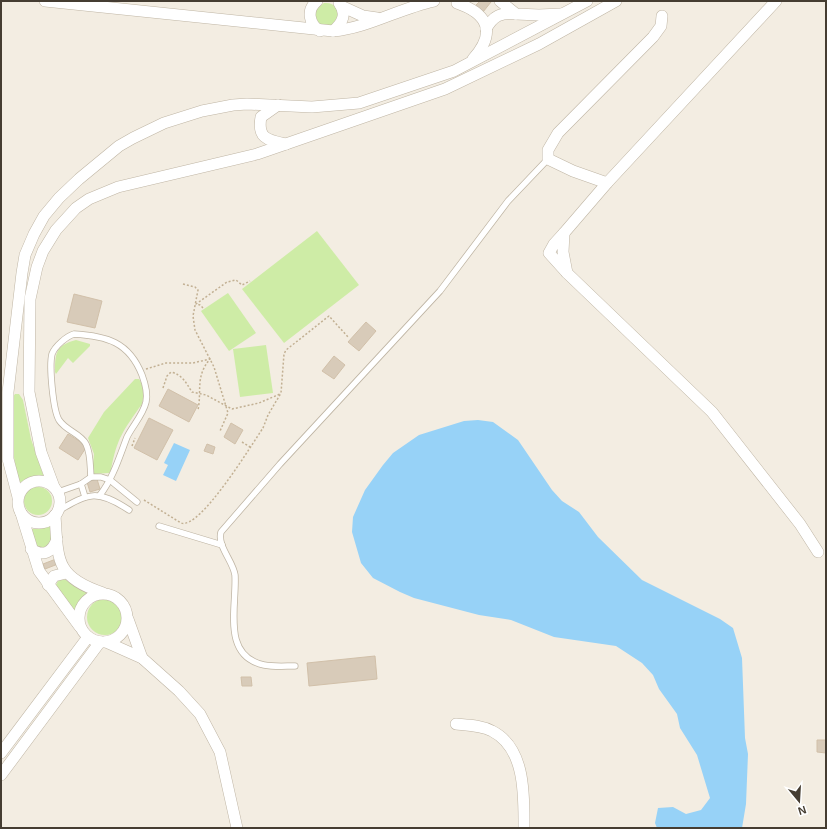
<svg xmlns="http://www.w3.org/2000/svg" width="827" height="829" viewBox="0 0 827 829" font-family="Helvetica,sans-serif">
<style>
.green{fill:#ceeca6}
.water{fill:#97d2f7}
.building{fill:#d8cbb9;stroke:#d1c0a9}
.lines{fill:none;stroke-linecap:round;stroke-linejoin:round}
.lane-casing{stroke:#bfb5a4;stroke-width:7}
.street-casing{stroke:#bfb5a4;stroke-width:12}
.path{stroke:#c2b093;stroke-width:1.5;stroke-dasharray:2 2;stroke-linecap:butt}
.lane{stroke:#fff;stroke-width:5.5}
.street{stroke:#fff;stroke-width:11}
</style>
<rect width="100%" height="100%" fill="#f3ede2"/>
<g class="green">
<path d="M324,3C335,2 338,9 339,18L329,28L316,22L315,10Z"/>
<polygon points="317,231 359,285 284,343 242,289"/>
<polygon points="228,293 256,333 229,351 201,311"/>
<path d="M76,340L90,344V346L73,363L68,358L56,374L55,372C55,353 56,345 76,340Z"/>
<polygon points="266,345 273,393 240,397 233,349"/>
<path d="M135,379H139C144,386 144,397 142,404C123,431 117,438 111,470L109,473L92,474L94,454L88,438L104,412Z"/>
<polygon points="15,394 19,394 23,400 31,439 44,477 34,477 18,483 14,457 13,397"/>
<circle cx="38" cy="501" r="14"/>
<polygon points="54,524 51,546 38,550 28,529 41,529"/>
<polygon points="62,579 66,580 89,593 78,605 74,614 55,587 58,581"/>
<circle cx="105" cy="617" r="18"/>
</g>
<g class="water">
<polygon points="478,420 493,422 518,440 552,490 562,501 579,512 598,537 642,580 720,619 733,628 742,658 745,738 748,754 746,804 742,828 657,828 655,823 658,808 673,807 686,814 701,810 710,798 697,755 680,728 677,714 659,689 653,675 642,663 616,646 554,637 511,620 479,615 414,598 400,592 373,578 361,563 352,532 353,517 365,490 383,465 393,453 419,435 464,421"/>
<polygon points="174,443 190,450 176,481 163,475 168,465 164,463"/>
</g>
<g class="building">
<polygon points="480,1 490,1 491,2 483,12 475,6"/>
<polygon points="74,294 102,301 95,328 67,322"/>
<polygon points="366,322 376,331 359,351 348,342"/>
<polygon points="334,356 345,365 334,379 322,371"/>
<polygon points="168,389 198,405 189,422 159,406"/>
<polygon points="149,418 173,430 157,460 134,448"/>
<polygon points="231,423 243,430 235,444 224,437"/>
<polygon points="68,434 87,446 78,460 59,448"/>
<polygon points="207,444 215,447 213,454 204,451"/>
<polygon points="97,479 100,489 90,492 87,482"/>
<polygon points="56,559 58,564 45,569 43,564"/>
<polygon points="375,656 377,679 309,686 307,663"/>
<polygon points="241,677 251,677 252,686 242,686"/>
<polygon points="817,740 826,740 826,753 817,752"/>
</g>
<g class="lines">
<g class="lane-casing">
<g id="lane">
<path d="M91,477C90,467 91,454 86,444C80,433 66,431 59,420C53,410 49,366 52,354C55,346 67,336 74,334C107,336 129,342 142,375C145,383 148,393 146,402C143,415 133,425 127,437C119,458 113,478 100,495"/>
<polyline points="81,484 85,497"/>
<polyline points="58,492 81,484 91,477 101,477 110,480 137,502"/>
<path d="M58,511C89,493 97,489 129,510"/>
<polyline points="159,526 222,545"/>
<path d="M295,666C285,666 274,667 264,665C221,656 237,606 235,575C233,561 217,546 221,532L280,464L440,291L508,201L548,159"/>
</g>
</g>
<g class="street-casing">
<g id="street">
<path d="M45,1L333,31C368,28 400,8 434,1"/>
<path d="M317,1C306,10 309,24 320,31"/>
<polyline points="500,1 516,14 539,15 561,14"/>
<path d="M457,3C489,14 496,33 473,59"/>
<polyline points="341,6 363,16 377,18"/>
<path d="M486,29C493,16 501,12 516,14"/>
<path d="M333,31C343,23 347,13 339,3"/>
<path d="M278,105L261,117C257,139 268,140 286,144"/>
<polyline points="607,183 573,171 548,159 548,150 558,133 653,37 661,26 662,16"/>
<polyline points="564,233 607,183 776,1"/>
<polygon points="564,233 563,252 567,273 549,253 554,244"/>
<polyline points="567,273 712,412 800,524 818,552"/>
<circle cx="39" cy="502" r="21"/>
<polyline points="54,487 41,452 29,392 30,299 37,267 43,251 56,230 76,208 89,199 118,187 257,154 445,89 539,44 616,1"/>
<polyline points="18,497 8,459 8,392 22,273 25,255 34,234 44,216 59,198 79,179 119,146 133,138 164,123 202,111 233,105 247,104 312,107 359,103 454,71 587,1"/>
<polyline points="21,513 39,571 80,627"/>
<path d="M55,515C58,560 55,577 103,593"/>
<path d="M31,549C43,557 52,553 57,539"/>
<polyline points="48,585 54,576 66,573"/>
<circle cx="103" cy="618" r="24"/>
<polyline points="128,619 142,658"/>
<polyline points="106,642 142,658 179,691 200,714 220,752 237,828"/>
<path d="M456,724C468,725 481,725 492,731C526,748 524,797 524,828"/>
<polyline points="1,753 88,637"/>
<polyline points="1,775 100,642"/>
</g>
</g>
<g class="path">
<polyline points="183,284 195,287 198,290 193,316 195,330 214,367 228,413 220,431"/>
<polyline points="203,308 200,305 196,304 227,282 236,280 242,285 250,281"/>
<path d="M146,369L166,363H193L210,359C195,377 202,390 198,410"/>
<path d="M163,388L167,376L171,372C183,375 186,383 192,392L206,395L232,409L259,403L280,394"/>
<polyline points="242,442 250,447"/>
<polyline points="132,446 135,438"/>
<path d="M144,500L181,523C200,530 252,444 263,428L268,415L281,393L284,354L286,350L329,316L348,337"/>
</g>
<use href="#lane" class="lane"/>
<use href="#street" class="street"/>
</g>
<rect width="827" height="829" fill="none" stroke="#453d32" stroke-width="4"/>
<g transform="translate(799 801) rotate(162)" stroke="#ffffff" stroke-width="3" paint-order="stroke">
<path d="M0-3L7 15L0 10L-7 15Z" fill="#453d32"/>
<text y="-6" font-size="11" font-weight="bold" text-anchor="middle" fill="#453d32">N</text>
</g>
</svg>
